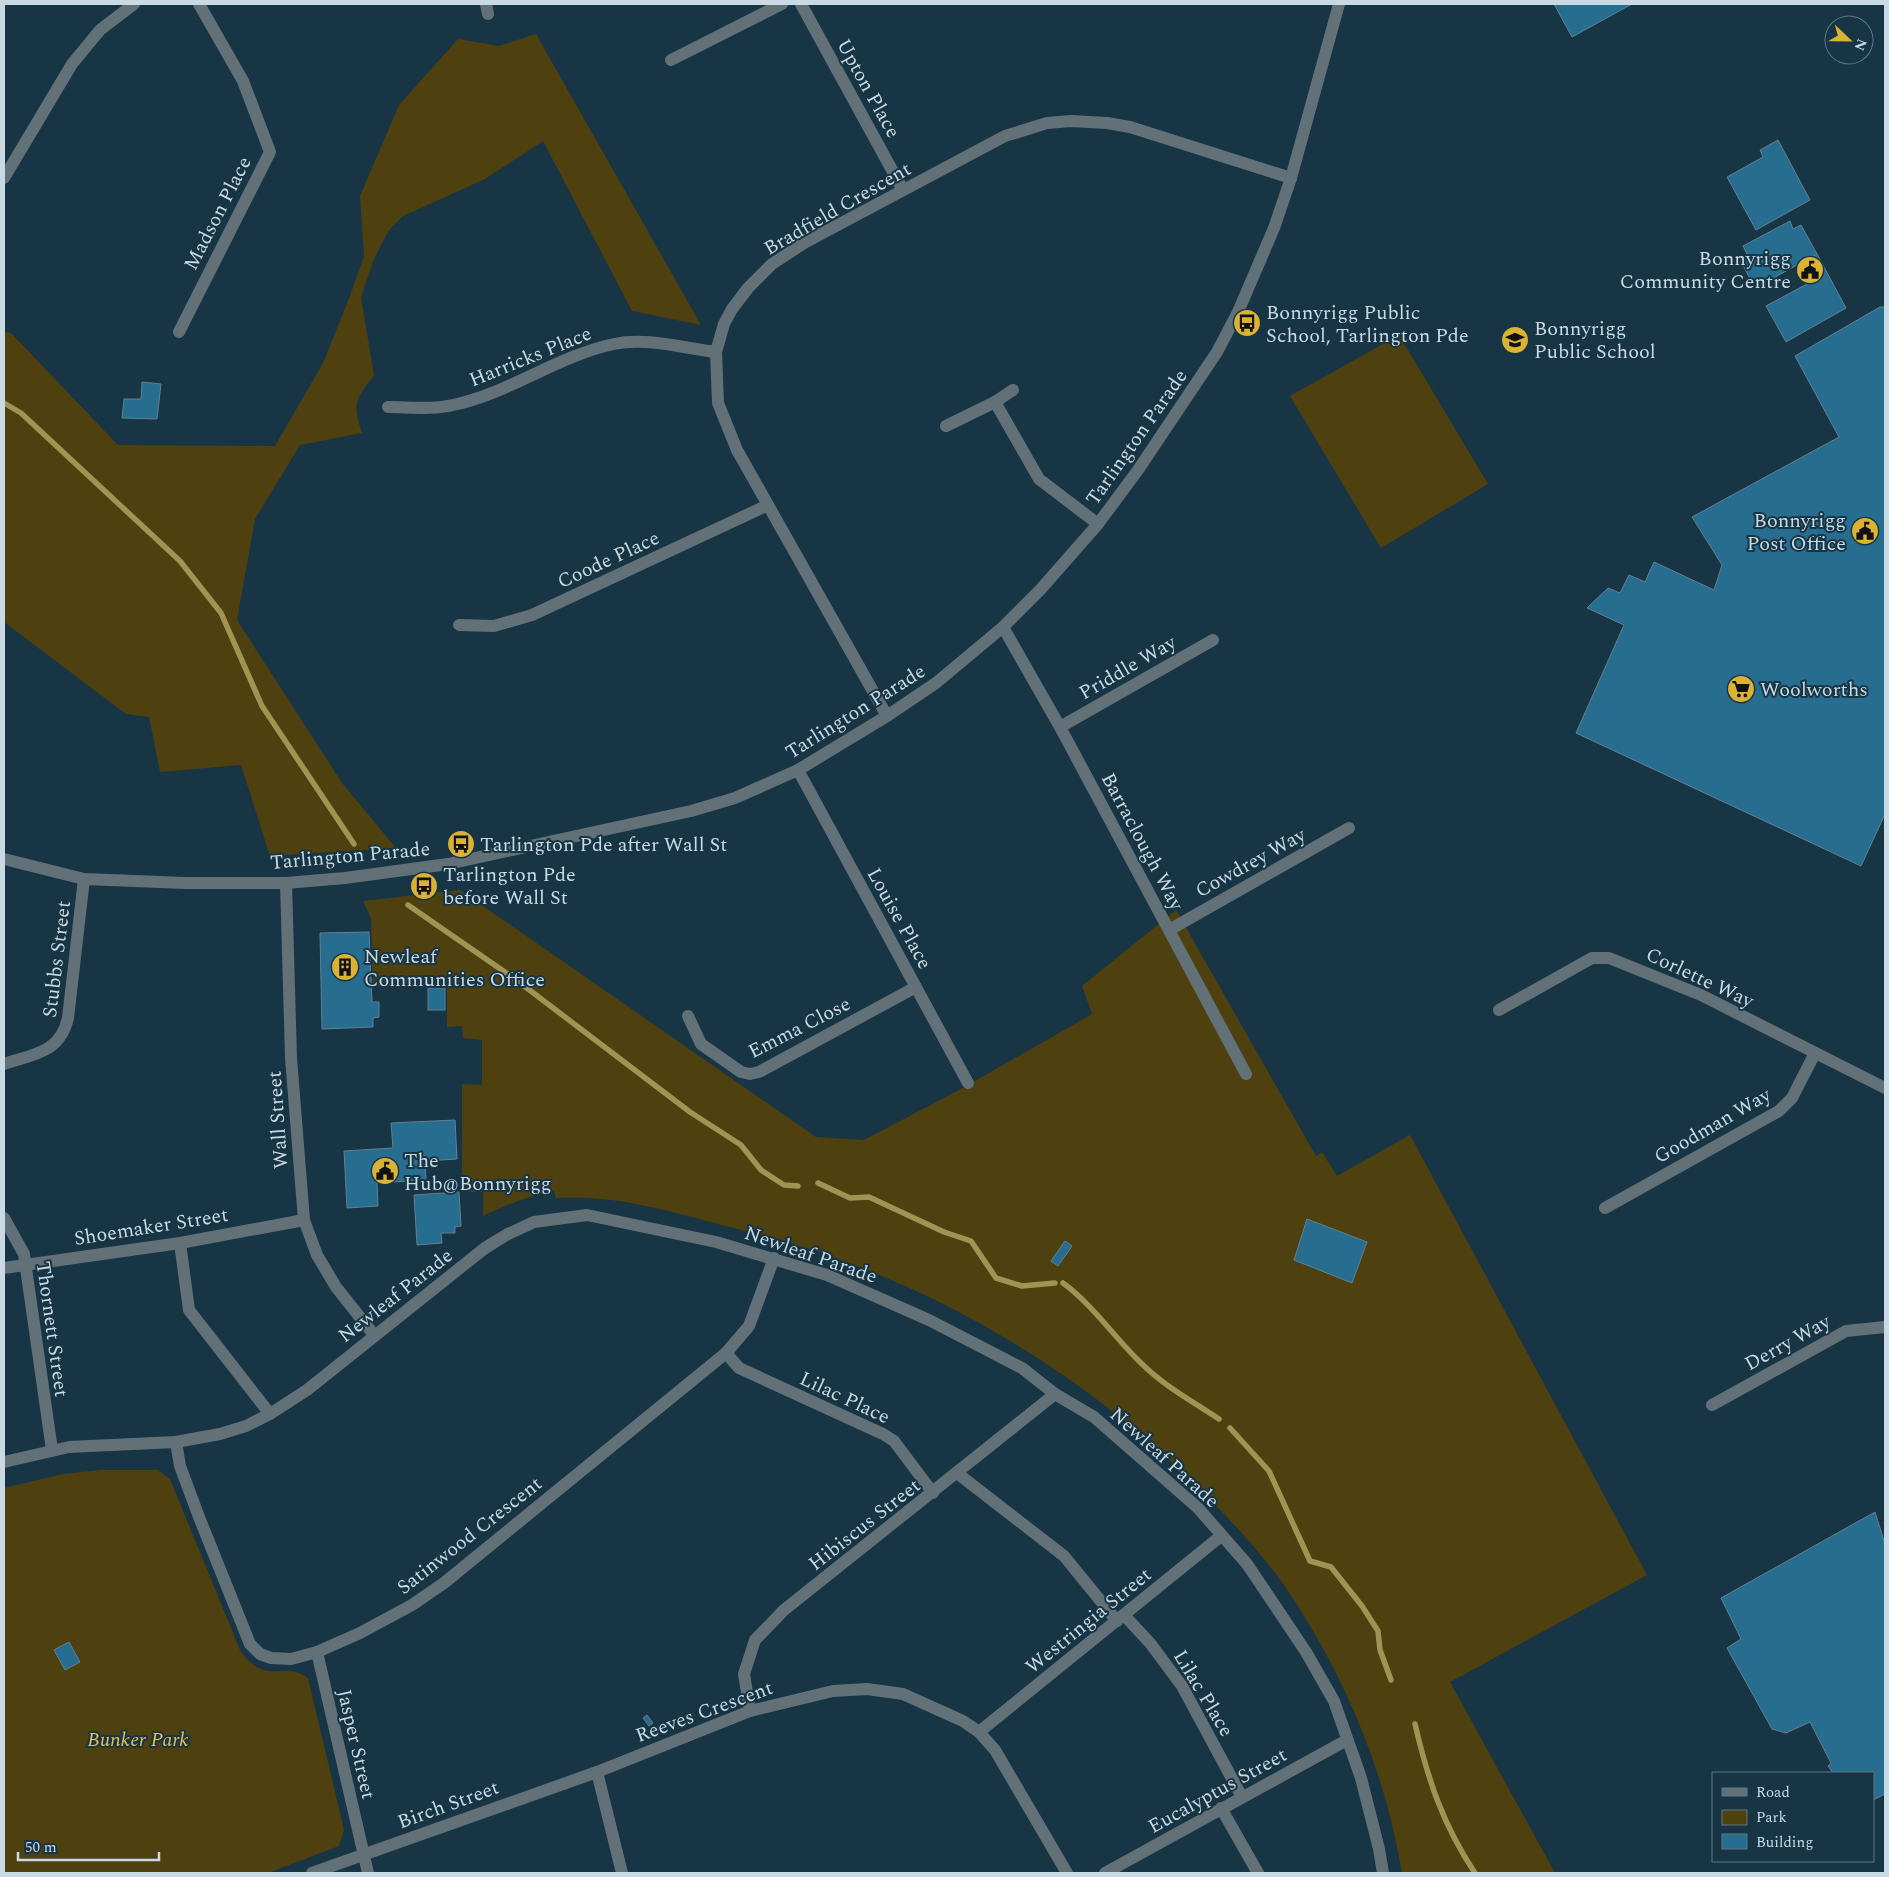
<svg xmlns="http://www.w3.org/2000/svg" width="1889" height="1877" viewBox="0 0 1889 1877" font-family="Spectral,serif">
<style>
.green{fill:#4f400f}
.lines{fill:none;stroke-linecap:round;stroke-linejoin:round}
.stream{stroke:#a09353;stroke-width:5.5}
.building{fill:#266d8f;stroke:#618193}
.minor{stroke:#627078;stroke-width:12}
.labels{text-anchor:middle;stroke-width:4;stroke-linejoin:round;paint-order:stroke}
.street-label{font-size:20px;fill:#c9dae4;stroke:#173545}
.poi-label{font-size:20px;fill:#c9dae4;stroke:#173545;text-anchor:start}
.park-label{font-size:20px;font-style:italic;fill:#e7c24c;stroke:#173545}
</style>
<rect width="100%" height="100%" fill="#173545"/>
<g class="green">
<path d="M536,34L701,325L632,311L543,141L485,179L403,216L389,230L373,261L361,297L374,375C356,399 352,403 362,433L300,445L255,519L237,620L342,783L396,848L270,856L241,765L160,772L149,717L126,714L4,622V332L11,333L118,445L275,446L323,363L350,296L364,256L360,196L399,105L458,39L499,46Z"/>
<polygon points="1399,335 1488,484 1381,548 1290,396"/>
<path d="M460,890L816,1137L864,1140L959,1090L1092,1014L1082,986L1176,910L1316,1156L1322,1152L1337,1176L1410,1135L1647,1575L1450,1682L1555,1873H1402C1386,1778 1351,1690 1299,1608C1273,1565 1237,1527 1202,1491C1073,1362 911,1270 734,1228C675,1213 617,1194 556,1198L554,1191C529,1196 507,1204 483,1216V1192H462V1084L482,1085V1040L463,1038L462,1026L447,1027V987H373L371,918L363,901Z"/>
<path d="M100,1470H158L170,1479L240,1650C265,1687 283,1660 308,1678L344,1830L339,1846L268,1873H4V1488L63,1474Z"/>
</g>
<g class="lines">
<g class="stream">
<polyline points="4,403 21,413 180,561 221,613 262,706 354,844"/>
<polyline points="408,905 515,979 690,1112 741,1145 761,1170 784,1185 798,1186"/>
<polyline points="818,1183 850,1198 869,1197 944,1232 971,1241 996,1278 1022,1286 1055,1283"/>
<path d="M1063,1283C1093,1305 1114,1337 1141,1363C1164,1386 1192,1401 1219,1419"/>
<polyline points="1230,1428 1269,1471 1310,1561 1331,1567 1362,1606 1378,1631 1380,1650 1391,1680"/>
<path d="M1415,1724C1428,1780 1443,1825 1475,1873"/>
</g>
</g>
<g class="building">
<polygon points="1554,4 1632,4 1572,37"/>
<polygon points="1778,140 1810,200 1756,230 1727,177 1763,157 1760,150"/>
<polygon points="1790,221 1793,229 1801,225 1817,254 1755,288 1739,258 1747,254 1743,246"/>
<polygon points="1817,254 1846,308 1786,342 1766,306 1807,284 1798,265"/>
<polygon points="1880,307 1885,307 1885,814 1861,866 1576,733 1624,625 1587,608 1608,588 1620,593 1629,575 1645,582 1654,562 1714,590 1722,565 1692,517 1839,437 1795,356"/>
<polygon points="142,382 161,384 157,419 122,418 124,399 141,399"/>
<polygon points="369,932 372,1002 379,1002 379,1017 373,1018 373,1027 322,1029 320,933"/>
<rect x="428" y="988" width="17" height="22"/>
<polygon points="455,1120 457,1159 425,1161 426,1180 377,1183 378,1206 347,1208 344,1151 393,1148 391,1123"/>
<polygon points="459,1192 461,1226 455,1227 455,1233 441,1233 442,1243 417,1245 414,1195"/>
<polygon points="1307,1219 1367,1242 1352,1283 1294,1260"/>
<polygon points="1065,1241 1072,1246 1058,1266 1051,1261"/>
<polygon points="1875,1512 1885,1544 1885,1794 1873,1800 1873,1773 1833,1773 1828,1766 1831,1763 1810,1722 1786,1733 1772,1729 1727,1648 1741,1639 1721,1598"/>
<polygon points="69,1642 80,1662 65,1670 54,1650"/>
<polygon points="647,1715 653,1723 649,1726 643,1718"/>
</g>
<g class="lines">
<g class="minor">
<polyline points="486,4 488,14"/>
<polyline points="801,4 903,190"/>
<polyline points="671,60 782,4"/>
<polyline points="4,178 72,64 100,30 134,4"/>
<polyline points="179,332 270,152 243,81 199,4"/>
<polyline points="995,402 1039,479 1098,524"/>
<path d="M388,407C409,407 433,410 453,405C510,393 557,356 614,344C646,337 683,348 716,352"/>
<polyline points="946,426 995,402 1013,390"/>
<polyline points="459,625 494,626 532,615 768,505"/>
<polyline points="1003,627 1060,727 1246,1074"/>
<polyline points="887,716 737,450 718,403 716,352 724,324 732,309 748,288 772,264 804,243 1005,136 1047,123 1071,121 1107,123 1130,127 1291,178"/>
<polyline points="1060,727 1213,640"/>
<polyline points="798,770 968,1083"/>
<polyline points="4,859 84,879 185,883 286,883 345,878 448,864 691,811 735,798 798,770 887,716 936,683 1003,627 1040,590 1098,524 1138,470 1217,352 1238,312 1274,228 1291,178 1339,4"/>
<polyline points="286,883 291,1058 304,1220 317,1255 336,1287 374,1335"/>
<polyline points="1169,930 1349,828"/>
<polyline points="1499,1010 1592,958 1609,958 1701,995 1885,1088"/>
<polyline points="688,1016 701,1044 741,1072 750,1074 759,1072 916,987"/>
<path d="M4,1064C34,1054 60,1053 68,1018L84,879"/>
<polyline points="1605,1208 1779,1111 1792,1098 1815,1053"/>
<polyline points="4,1218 24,1254 52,1450"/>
<polyline points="180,1243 189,1310 270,1414"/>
<polyline points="4,1268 180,1243 304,1220"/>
<polyline points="726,1353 739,1368 883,1434 894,1441 933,1493"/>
<polyline points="1712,1405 1846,1331 1885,1327"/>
<polyline points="176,1442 180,1466 199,1517 250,1644 260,1654 271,1658 291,1659 317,1652 360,1633 412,1605 444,1583 726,1353 749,1326 774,1258"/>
<polyline points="4,1462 69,1447 176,1442 220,1434 246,1426 270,1414 307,1390 485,1248 508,1234 534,1222 587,1215 716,1242 827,1275 929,1320 1022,1368 1055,1394 1094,1417 1198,1508 1247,1564 1306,1652 1334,1701 1361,1778 1379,1849 1383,1873"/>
<polyline points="957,1473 1064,1556 1117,1621"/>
<polyline points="1124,1615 1150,1643 1182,1686 1242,1797"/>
<polyline points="317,1652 368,1873"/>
<polyline points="750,1711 744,1674 755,1640 784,1610 1055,1394"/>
<polyline points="979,1732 1221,1536"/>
<polyline points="597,1772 622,1873"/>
<polyline points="1221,1808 1258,1873"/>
<polyline points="312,1873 597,1772 750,1711 833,1691 867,1689 903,1694 963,1721 979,1732 995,1750 1067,1873"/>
<polyline points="1105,1873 1347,1740"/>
</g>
</g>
<defs>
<g id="civic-disc" transform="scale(1.4375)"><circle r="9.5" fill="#dab334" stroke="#173545"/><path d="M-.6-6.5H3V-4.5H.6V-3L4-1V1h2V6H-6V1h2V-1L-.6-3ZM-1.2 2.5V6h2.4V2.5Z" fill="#111"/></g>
<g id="bus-disc" transform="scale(1.4375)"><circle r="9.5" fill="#dab334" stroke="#173545"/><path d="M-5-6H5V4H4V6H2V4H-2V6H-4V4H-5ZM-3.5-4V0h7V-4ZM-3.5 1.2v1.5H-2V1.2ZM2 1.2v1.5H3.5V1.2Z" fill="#111"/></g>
<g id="school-disc" transform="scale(1.4375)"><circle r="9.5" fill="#dab334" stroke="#173545"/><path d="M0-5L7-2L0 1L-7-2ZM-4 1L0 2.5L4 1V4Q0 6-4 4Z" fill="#111"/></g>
<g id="supermarket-disc" transform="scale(1.4375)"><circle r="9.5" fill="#dab334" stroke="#173545"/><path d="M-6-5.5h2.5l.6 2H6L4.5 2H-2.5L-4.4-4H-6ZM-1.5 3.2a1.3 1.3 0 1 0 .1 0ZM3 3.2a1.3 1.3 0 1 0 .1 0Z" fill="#111"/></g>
<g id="building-disc" transform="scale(1.4375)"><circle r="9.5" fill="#dab334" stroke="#173545"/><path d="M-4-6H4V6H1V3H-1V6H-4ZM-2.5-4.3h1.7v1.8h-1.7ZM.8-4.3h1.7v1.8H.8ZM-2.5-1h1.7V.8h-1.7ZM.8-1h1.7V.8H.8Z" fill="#111"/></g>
</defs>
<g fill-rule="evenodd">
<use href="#civic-disc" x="1810" y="270"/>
<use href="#bus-disc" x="1247" y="323"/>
<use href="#school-disc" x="1515" y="340"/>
<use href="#civic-disc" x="1865" y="531"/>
<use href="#supermarket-disc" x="1741" y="689"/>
<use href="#bus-disc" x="461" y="844"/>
<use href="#bus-disc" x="424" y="886"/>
<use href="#building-disc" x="345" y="967"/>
<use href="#civic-disc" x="385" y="1171"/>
</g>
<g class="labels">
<g class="street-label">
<text transform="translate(869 88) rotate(61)" y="7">Upton Place</text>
<text transform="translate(837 208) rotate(-30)" y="7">Bradfield Crescent</text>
<text transform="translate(217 213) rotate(-63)" y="7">Madson Place</text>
<text transform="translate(530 356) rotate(-22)" y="7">Harricks Place</text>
<text transform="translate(1136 437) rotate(-55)" y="7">Tarlington Parade</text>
<text transform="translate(608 559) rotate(-25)" y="7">Coode Place</text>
<text transform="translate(1127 667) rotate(-30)" y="7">Priddle Way</text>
<text transform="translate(855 711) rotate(-32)" y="7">Tarlington Parade</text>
<text transform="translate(1143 841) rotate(62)" y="7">Barraclough Way</text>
<text transform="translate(350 855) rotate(-5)" y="7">Tarlington Parade</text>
<text transform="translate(1250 862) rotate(-29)" y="7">Cowdrey Way</text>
<text transform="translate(900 918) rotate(61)" y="7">Louise Place</text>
<text transform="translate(56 959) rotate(-83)" y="7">Stubbs Street</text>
<text transform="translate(1700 977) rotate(25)" y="7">Corlette Way</text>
<text transform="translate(799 1027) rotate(-27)" y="7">Emma Close</text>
<text transform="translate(277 1120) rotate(-94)" y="7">Wall Street</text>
<text transform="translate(1712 1125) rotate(-30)" y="7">Goodman Way</text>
<text transform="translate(151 1226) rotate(-9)" y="7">Shoemaker Street</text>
<text transform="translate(811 1254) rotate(19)" y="7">Newleaf Parade</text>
<text transform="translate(395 1295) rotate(-38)" y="7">Newleaf Parade</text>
<text transform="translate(53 1329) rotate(82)" y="7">Thornett Street</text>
<text transform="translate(1787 1342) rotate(-29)" y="7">Derry Way</text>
<text transform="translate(845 1397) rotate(25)" y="7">Lilac Place</text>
<text transform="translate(1165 1457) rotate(42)" y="7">Newleaf Parade</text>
<text transform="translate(864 1524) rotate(-38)" y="7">Hibiscus Street</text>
<text transform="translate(469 1535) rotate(-38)" y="7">Satinwood Crescent</text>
<text transform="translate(1088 1620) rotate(-39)" y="7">Westringia Street</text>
<text transform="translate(1204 1693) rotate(59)" y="7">Lilac Place</text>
<text transform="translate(704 1711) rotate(-20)" y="7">Reeves Crescent</text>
<text transform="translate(357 1744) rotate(77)" y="7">Jasper Street</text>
<text transform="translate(1217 1790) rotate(-29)" y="7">Eucalyptus Street</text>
<text transform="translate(448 1804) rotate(-20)" y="7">Birch Street</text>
</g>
<g class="poi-label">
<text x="1791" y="265" text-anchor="end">Bonnyrigg<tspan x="1791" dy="23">Community Centre</tspan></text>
<text x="1266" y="319">Bonnyrigg Public<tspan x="1266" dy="23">School, Tarlington Pde</tspan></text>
<text x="1534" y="335">Bonnyrigg<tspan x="1534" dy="23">Public School</tspan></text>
<text x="1846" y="527" text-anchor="end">Bonnyrigg<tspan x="1846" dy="23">Post Office</tspan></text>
<text x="1760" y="696">Woolworths</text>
<text x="480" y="851">Tarlington Pde after Wall St</text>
<text x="443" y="881">Tarlington Pde<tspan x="443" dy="23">before Wall St</tspan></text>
<text x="364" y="963">Newleaf<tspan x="364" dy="23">Communities Office</tspan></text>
<text x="404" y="1167">The<tspan x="404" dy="23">Hub@Bonnyrigg</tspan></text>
</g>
<g class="park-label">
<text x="138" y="1746">Bunker Park</text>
</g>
</g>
<rect width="1889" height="1877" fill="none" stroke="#c9dae4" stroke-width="10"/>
<rect x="1712" y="1772" width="162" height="90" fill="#173545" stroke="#5e7785"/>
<rect x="1722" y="1788" width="25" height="8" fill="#627078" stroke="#5e7785"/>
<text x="1756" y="1797" font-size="15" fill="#c9dae4">Road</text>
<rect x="1722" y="1810" width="25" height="15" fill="#4f400f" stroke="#5e7785"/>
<text x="1756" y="1822" font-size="15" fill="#c9dae4">Park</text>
<rect x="1722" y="1834" width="25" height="15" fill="#266d8f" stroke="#5e7785"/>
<text x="1756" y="1847" font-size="15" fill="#c9dae4">Building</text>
<g transform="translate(1849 40) rotate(112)"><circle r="24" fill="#173545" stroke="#5e7785"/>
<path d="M0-4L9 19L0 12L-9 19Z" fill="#dab334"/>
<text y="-8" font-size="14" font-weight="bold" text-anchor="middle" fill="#c9dae4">N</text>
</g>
<path d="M18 1852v8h141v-8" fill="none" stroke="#c9dae4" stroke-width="2.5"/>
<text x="25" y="1852" font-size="15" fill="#c9dae4" stroke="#173545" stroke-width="4" paint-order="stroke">50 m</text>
</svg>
